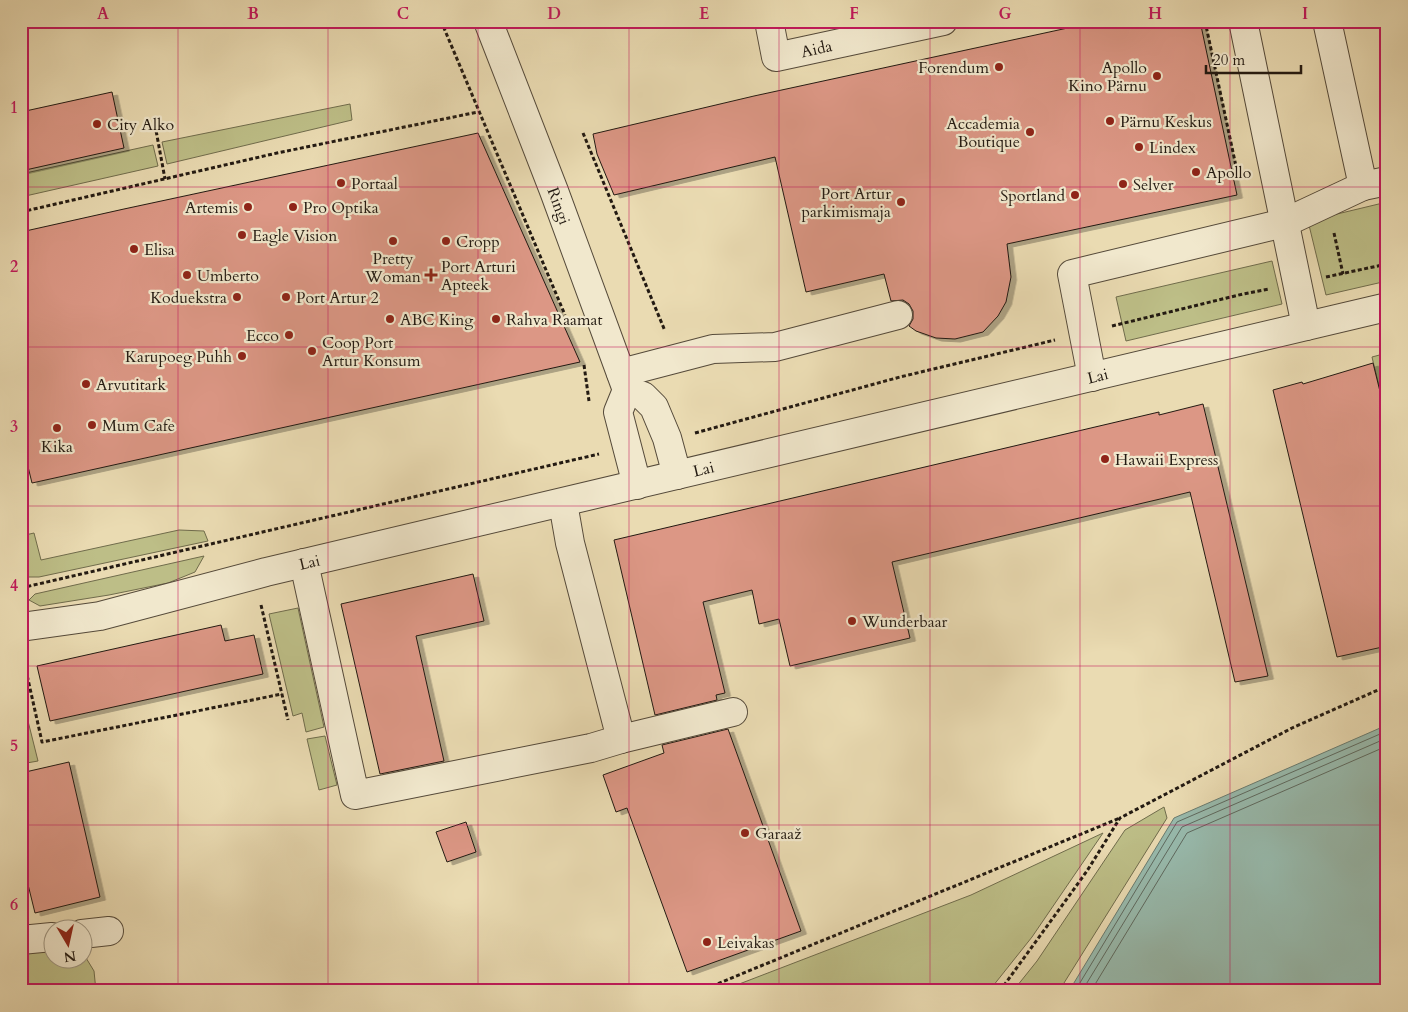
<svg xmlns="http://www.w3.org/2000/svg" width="1408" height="1012" viewBox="0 0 1408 1012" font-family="Cardo,serif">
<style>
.green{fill:#bdbe87;stroke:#706c4c}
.water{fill:#98bbae;stroke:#697b70}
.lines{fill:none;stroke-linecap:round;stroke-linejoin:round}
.shore{stroke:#5e6a60;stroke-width:1}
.building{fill:#dc9785;stroke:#231a12;filter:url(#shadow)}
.minor-casing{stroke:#554a3a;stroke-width:30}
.path{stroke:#231a12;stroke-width:3;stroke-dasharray:4 2.5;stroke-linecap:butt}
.minor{stroke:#f1e8cd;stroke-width:28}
.grid{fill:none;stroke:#c2185b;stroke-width:1;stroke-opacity:0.55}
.poi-dot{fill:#8f2418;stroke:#f1e8cd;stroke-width:2}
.labels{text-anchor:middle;stroke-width:4.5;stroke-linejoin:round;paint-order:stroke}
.street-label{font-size:16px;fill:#231a12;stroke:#f1e8cd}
.poi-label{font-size:16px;fill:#231a12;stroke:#f1e8cd;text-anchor:start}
.neatline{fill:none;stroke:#c2185b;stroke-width:2}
.grid-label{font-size:16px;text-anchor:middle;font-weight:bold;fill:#c2185b}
</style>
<defs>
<filter id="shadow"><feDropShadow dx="5.5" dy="3" stdDeviation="0" flood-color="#0004"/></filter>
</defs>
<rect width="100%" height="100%" fill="#eadbb2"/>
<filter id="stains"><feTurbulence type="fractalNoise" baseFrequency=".004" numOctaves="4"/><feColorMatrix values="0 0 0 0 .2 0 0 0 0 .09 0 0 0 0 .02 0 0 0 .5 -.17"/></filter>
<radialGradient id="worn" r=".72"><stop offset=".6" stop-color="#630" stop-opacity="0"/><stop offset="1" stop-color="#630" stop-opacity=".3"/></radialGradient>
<g class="green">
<polygon points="350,104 352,120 167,164 162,142"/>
<polygon points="153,145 158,166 21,197 21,174"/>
<polygon points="1387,202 1387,281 1326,295 1308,221"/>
<polygon points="1272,261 1282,304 1126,341 1116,297"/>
<polygon points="1387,353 1387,420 1372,357"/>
<polygon points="179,530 204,531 208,541 39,577 26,577 21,551 21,536 34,533 41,560"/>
<polygon points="204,556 195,572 168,583 109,595 40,606 29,600 35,594"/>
<polygon points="298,608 324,727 306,732 302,713 293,716 269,614"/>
<polygon points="21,693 38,761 21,764"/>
<polygon points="325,736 337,785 319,790 307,739"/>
<polygon points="1164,807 1167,818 1059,991 1013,991 1037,961 1125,830"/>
<polygon points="1103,833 1032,937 989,991 721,991 971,895"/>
<polygon points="21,889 28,920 21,919"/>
<polygon points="21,947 52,949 52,960 82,960 83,953 94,971 96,991 21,991"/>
</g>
<polygon class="water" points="1387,725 1387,991 1069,991 1174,818"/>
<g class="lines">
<g class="shore">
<polyline points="1075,991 1177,822 1387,731"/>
<polyline points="1082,991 1182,827 1387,738"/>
<polyline points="1091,991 1187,833 1387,746"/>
</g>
</g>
<g class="building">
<polygon points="1100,21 1200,21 1237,195 1007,244 1011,277 1006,302 998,316 983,332 955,339 936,338 916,331 909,326 913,319 913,311 909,304 903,300 891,301 884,274 806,292 775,157 614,195 597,154 593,134 754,96"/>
<polygon points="112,92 124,148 21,171 21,112"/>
<polygon points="478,133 580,362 32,483 21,438 21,232 124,209"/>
<polygon points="1373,363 1387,420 1387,646 1337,657 1273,390 1302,382 1303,384"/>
<polygon points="1203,404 1268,676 1235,682 1190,492 892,562 910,638 790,666 779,619 759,624 752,590 703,602 725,693 716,695 717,700 655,715 614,540 1159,412 1159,415"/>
<polygon points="473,574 484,621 416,636 444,761 380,774 341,604"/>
<polygon points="221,625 225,641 254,635 263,674 50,721 37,666"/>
<polygon points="728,729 801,931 687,972 627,808 616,812 603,775 664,753 662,745"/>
<polygon points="69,762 100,897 35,913 21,856 21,773"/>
<polygon points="466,822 476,852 447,862 436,832"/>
</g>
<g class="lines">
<g class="minor-casing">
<g id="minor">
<path id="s1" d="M488,21L554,191L627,390L618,412L637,485"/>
<path id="s2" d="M769,21L776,57L943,21"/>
<polyline points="1243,21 1306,326"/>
<polyline points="1327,21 1363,186 1387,181"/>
<polyline points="621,373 713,349 775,347 898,315"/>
<polyline points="1092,377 1072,274 1284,223 1363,186"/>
<polyline points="627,390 643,396 654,407 667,438 677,475"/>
<polyline points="304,563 355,795 591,748 621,739 570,543 563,503"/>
<path id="s3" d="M21,627L100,616L266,572L1387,307"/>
<polyline points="621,739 733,712"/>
<polyline points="82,934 109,931"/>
<polyline points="21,940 52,937"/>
</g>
</g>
<g class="path">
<polyline points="441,21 565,315"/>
<polyline points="1205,21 1237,171 1243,170"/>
<polyline points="155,125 165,179"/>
<polyline points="583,133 665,331"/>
<polyline points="21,212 277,153 478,112"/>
<polyline points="1334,233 1343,274"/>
<polyline points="1326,277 1387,264"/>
<polyline points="1112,326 1243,294 1269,289"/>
<polyline points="584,365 589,401"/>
<polyline points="695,433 900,377 1055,340"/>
<polyline points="21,588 599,454"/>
<polyline points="261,605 288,720"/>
<polyline points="23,657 42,742 282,694"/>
<polyline points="700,991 1120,818"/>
<polyline points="1000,991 1087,871 1120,818 1292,728 1387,686"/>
</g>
<use href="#minor" class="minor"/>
</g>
<path class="grid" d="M178,21V991M328,21V991M478,21V991M629,21V991M779,21V991M930,21V991M1080,21V991M1230,21V991M21,187H1387M21,347H1387M21,506H1387M21,666H1387M21,825H1387"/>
<g class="poi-dot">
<circle cx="999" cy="67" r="5"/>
<circle cx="1157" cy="76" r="5"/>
<circle cx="1110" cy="121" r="5"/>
<circle cx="97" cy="124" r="5"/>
<circle cx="1030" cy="132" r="5"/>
<circle cx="1139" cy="147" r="5"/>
<circle cx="1196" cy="172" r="5"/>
<circle cx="341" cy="183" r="5"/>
<circle cx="1123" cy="184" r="5"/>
<circle cx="1075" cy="195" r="5"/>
<circle cx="901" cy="202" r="5"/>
<circle cx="248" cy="207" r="5"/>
<circle cx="293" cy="207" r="5"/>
<circle cx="242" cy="235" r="5"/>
<circle cx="393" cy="241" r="5"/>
<circle cx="446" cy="241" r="5"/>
<circle cx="134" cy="249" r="5"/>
<circle cx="187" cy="275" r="5"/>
<path d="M428.5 267.5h5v5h5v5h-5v5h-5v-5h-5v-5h5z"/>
<circle cx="237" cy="297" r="5"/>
<circle cx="286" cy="297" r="5"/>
<circle cx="390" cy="319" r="5"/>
<circle cx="496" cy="319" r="5"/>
<circle cx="289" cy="335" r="5"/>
<circle cx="312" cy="351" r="5"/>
<circle cx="242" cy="356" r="5"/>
<circle cx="86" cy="384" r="5"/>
<circle cx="92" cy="425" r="5"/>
<circle cx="57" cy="428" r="5"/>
<circle cx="1105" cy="459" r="5"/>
<circle cx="852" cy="621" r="5"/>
<circle cx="745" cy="833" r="5"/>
<circle cx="707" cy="942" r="5"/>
</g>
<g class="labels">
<g class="street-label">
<text dy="6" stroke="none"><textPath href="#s2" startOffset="78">Aida</textPath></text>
<text dy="6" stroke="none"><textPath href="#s1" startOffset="198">Ringi</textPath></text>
<text dy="6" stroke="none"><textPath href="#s3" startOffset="1106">Lai</textPath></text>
<text dy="6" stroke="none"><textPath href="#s3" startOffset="701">Lai</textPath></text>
<text dy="6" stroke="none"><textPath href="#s3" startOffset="296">Lai</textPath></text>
</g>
<g class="poi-label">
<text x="989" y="73" text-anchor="end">Forendum</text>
<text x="1147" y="73" text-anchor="end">Apollo<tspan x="1147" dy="18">Kino Pärnu</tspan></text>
<text x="1120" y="127">Pärnu Keskus</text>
<text x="1020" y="129" text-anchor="end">Accademia<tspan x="1020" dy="18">Boutique</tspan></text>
<text x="107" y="130">City Alko</text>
<text x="1149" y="153">Lindex</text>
<text x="1206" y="178">Apollo</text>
<text x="351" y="189">Portaal</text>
<text x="1133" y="190">Selver</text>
<text x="891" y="199" text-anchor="end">Port Artur<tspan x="891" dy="18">parkimismaja</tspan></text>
<text x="1065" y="201" text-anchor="end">Sportland</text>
<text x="238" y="213" text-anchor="end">Artemis</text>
<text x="303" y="213">Pro Optika</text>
<text x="252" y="241">Eagle Vision</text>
<text x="456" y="247">Cropp</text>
<text x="144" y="255">Elisa</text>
<text x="393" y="264" text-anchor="middle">Pretty<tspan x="393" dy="18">Woman</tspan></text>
<text x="441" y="272">Port Arturi<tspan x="441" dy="18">Apteek</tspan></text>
<text x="197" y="281">Umberto</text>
<text x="227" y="303" text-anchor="end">Koduekstra</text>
<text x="296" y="303">Port Artur 2</text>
<text x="400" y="325">ABC King</text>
<text x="506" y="325">Rahva Raamat</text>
<text x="279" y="341" text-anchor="end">Ecco</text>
<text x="322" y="348">Coop Port<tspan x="322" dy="18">Artur Konsum</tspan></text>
<text x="232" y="362" text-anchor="end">Karupoeg Puhh</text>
<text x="96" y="390">Arvutitark</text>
<text x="102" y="431">Mum Cafe</text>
<text x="57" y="452" text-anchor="middle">Kika</text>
<text x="1115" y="465">Hawaii Express</text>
<text x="862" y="627">Wunderbaar</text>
<text x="755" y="839">Garaaž</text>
<text x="717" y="948">Leivakas</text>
</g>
</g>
<rect width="1408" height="1012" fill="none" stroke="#eadbb2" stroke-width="55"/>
<g transform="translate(68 944) rotate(171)"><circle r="24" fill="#f1e8cd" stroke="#9f9682"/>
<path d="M0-4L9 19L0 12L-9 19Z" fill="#8f2418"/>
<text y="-8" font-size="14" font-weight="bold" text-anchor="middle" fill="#231a12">N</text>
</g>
<path d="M1206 65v8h95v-8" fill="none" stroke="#231a12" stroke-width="2.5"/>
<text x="1213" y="65" font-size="15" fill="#231a12" stroke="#f1e8cd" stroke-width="4" paint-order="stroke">20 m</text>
<rect x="28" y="28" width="1352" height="956" class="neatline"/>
<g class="grid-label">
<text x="103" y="19">A</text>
<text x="253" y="19">B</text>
<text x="403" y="19">C</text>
<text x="554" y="19">D</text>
<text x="704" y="19">E</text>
<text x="854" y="19">F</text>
<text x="1005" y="19">G</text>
<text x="1155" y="19">H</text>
<text x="1305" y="19">I</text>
<text x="14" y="113">1</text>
<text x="14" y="272">2</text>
<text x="14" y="432">3</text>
<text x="14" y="591">4</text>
<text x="14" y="751">5</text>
<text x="14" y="910">6</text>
</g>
<rect width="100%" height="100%" filter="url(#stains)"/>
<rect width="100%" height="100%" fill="url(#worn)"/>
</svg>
